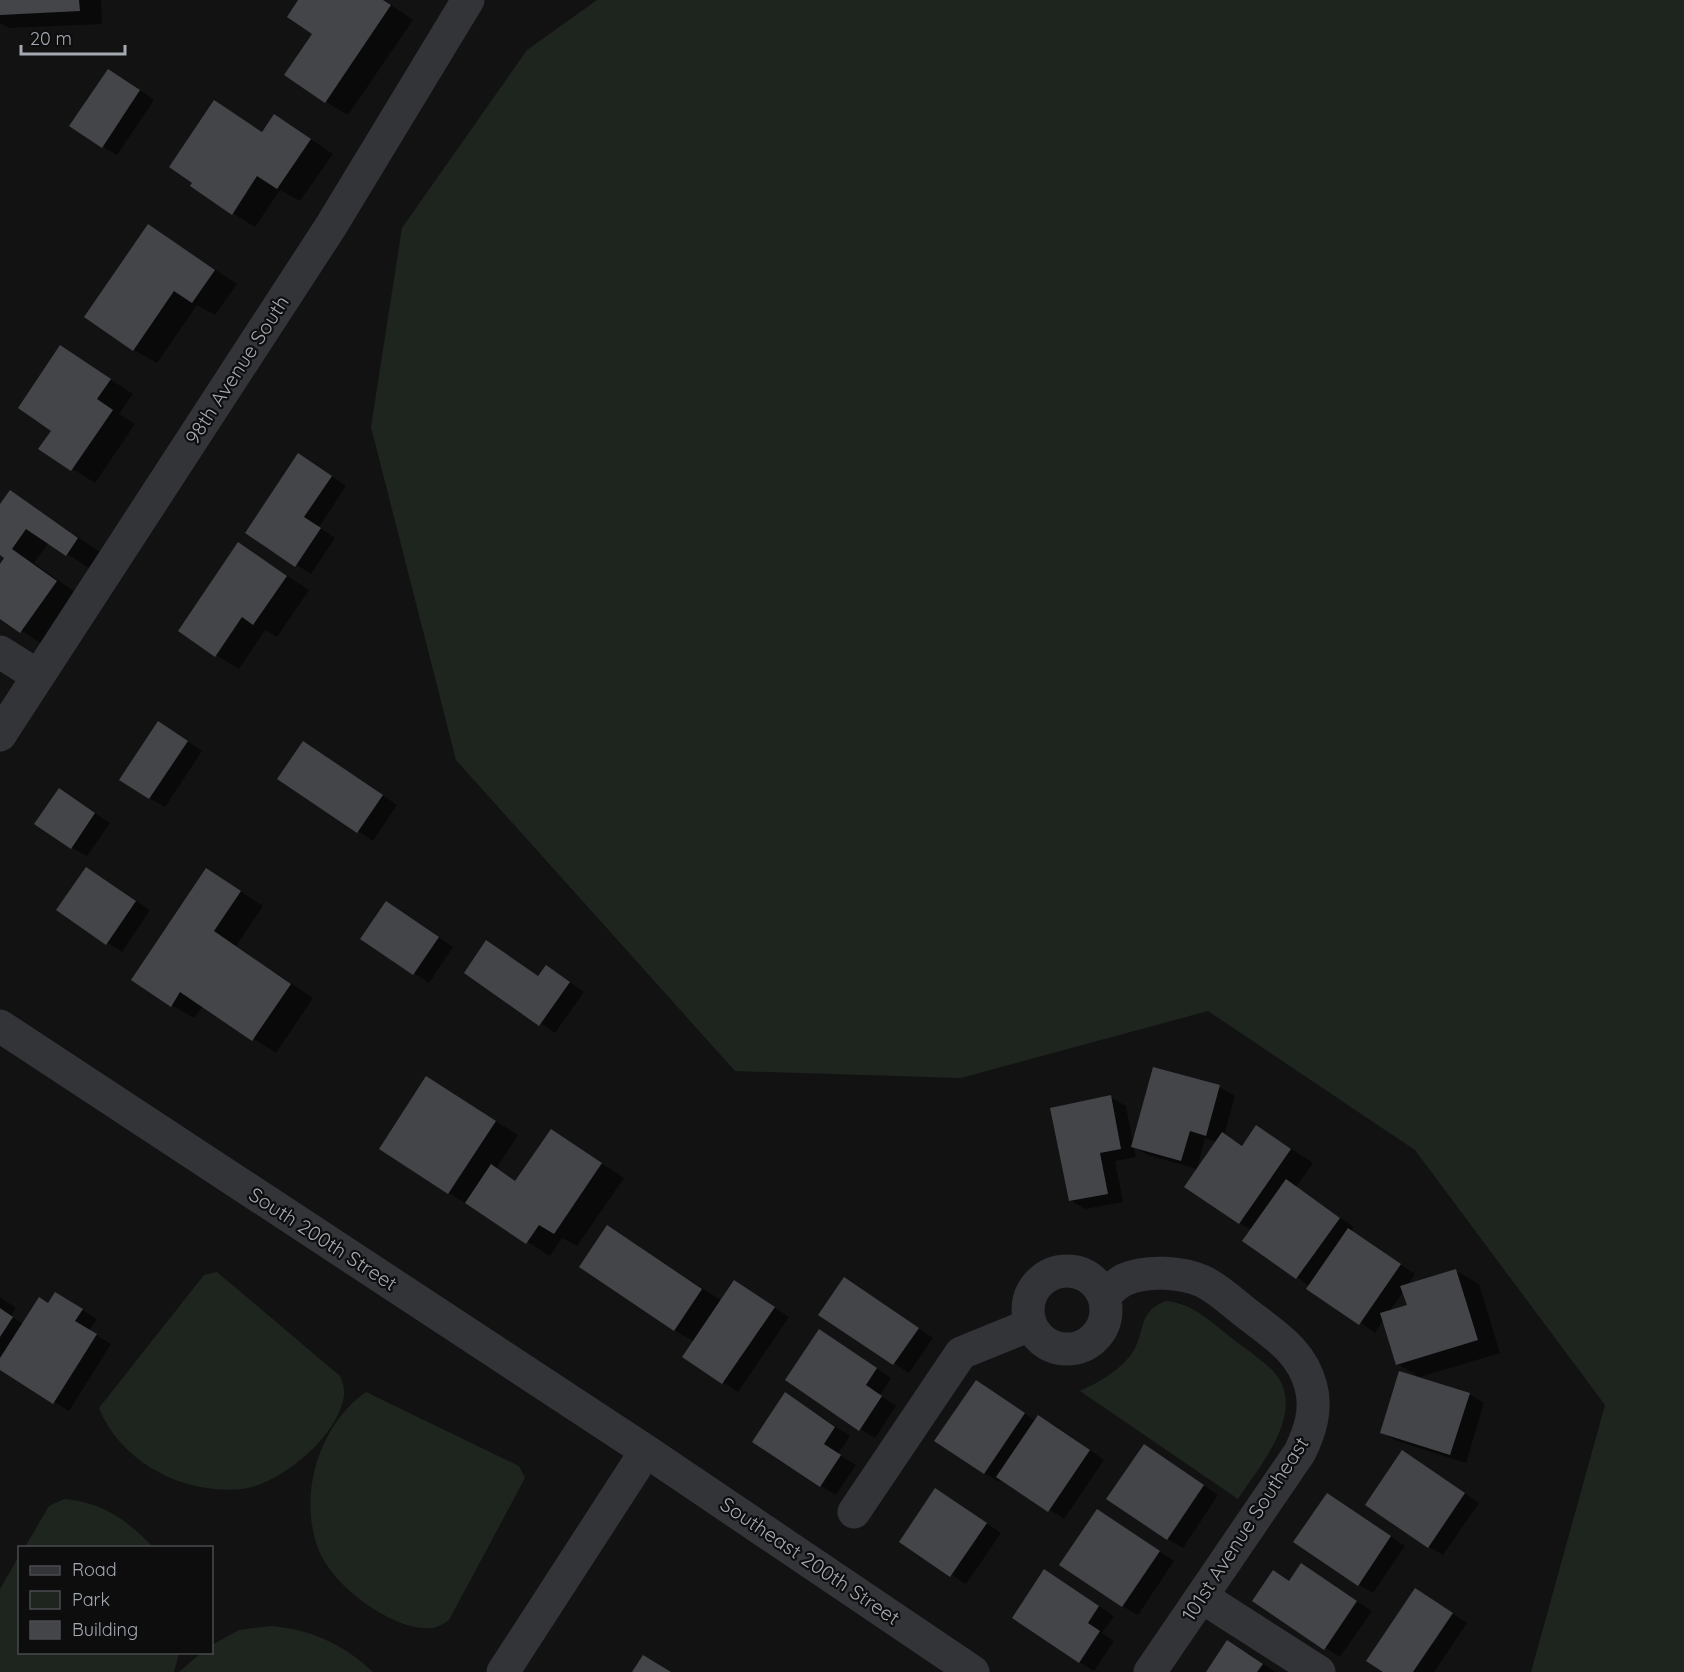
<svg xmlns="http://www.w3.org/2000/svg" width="1684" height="1672" viewBox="0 0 1684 1672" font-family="Quicksand,sans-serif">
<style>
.green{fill:#1e251f}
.shadow{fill:#0007;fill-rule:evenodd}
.building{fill:#434548}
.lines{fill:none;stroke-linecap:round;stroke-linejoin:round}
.minor{stroke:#333438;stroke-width:33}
.labels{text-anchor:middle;stroke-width:4.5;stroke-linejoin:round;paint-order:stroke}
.street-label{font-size:20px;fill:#a4a9b2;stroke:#0d0d0e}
</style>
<rect width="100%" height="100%" fill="#121213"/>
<g class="green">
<polygon points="597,0 1684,0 1684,1672 1531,1672 1605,1405 1415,1150 1208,1011 961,1078 735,1071 456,760 371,427 402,228 527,50"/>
<path d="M217,1272L340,1376C342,1382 345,1388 344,1394C341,1434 280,1485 242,1489C184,1495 121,1463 99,1408L204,1275Z"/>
<path d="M1166,1301C1193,1303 1212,1323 1233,1339C1246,1349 1261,1359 1273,1371C1309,1410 1260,1465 1238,1499L1080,1391C1099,1382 1116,1373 1130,1356C1147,1335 1135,1312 1166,1301Z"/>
<path d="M366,1392L519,1466L525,1478L449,1620C444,1623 439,1627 433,1628C393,1632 331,1585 318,1548C298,1494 319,1425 366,1392Z"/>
<path d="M64,1499C102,1502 127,1520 153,1547H25L49,1506Z"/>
<polygon points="19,1556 20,1652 179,1653 174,1672 0,1672 0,1589"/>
<path d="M270,1626C311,1629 343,1644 373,1672H179L201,1653L212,1652V1645L239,1630Z"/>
</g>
<g class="shadow">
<polygon points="0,0 101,0 102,24 9,28 0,23"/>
<polygon points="300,0 384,0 413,20 348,115 326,102 314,33"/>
<polygon points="124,79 154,100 117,155 102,146"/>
<polygon points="215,102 263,132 297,130 333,154 300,201 280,190 255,227 232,213"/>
<polygon points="148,226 237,284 215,315 197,305 157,363 134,350"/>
<polygon points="61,347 133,394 119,414 135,424 95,483 40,448 53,430"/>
<polygon points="314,464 346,486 319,527 335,538 311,574 247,533"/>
<polygon points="10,492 100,552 89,568 49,542 34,563 79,595 44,645 0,617 0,567 6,558 0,553 0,506"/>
<polygon points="239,544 309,590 277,637 265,630 239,669 216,655"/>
<polygon points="174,732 202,751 165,807 149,798"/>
<polygon points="319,752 397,805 373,841 279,779"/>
<polygon points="74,799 110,823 87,856 72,848"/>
<polygon points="207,870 263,906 236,946 313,998 276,1053 203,1006 194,1018 171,1005"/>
<polygon points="101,877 150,910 122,952 107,943"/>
<polygon points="401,912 453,947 429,983 362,939"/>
<polygon points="466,973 561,976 584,992 555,1033"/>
<polygon points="427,1078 518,1135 496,1169 517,1182 552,1131 624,1178 577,1246 562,1238 550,1256 449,1193"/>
<path d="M1219,1087L1235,1096L1224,1135L1244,1146L1257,1127L1313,1163L1296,1187L1354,1227L1351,1232L1415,1274L1407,1286L1456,1271L1479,1284L1500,1353L1420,1377L1397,1364L1383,1320L1375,1333L1245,1240L1252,1230L1239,1223L1217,1142L1205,1138L1197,1169L1148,1155L1134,1147L1136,1157L1115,1161L1123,1202L1085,1209L1070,1200L1110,1097L1126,1106L1133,1143ZM1404,1291L1408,1306L1389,1312Z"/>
<polygon points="608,1227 722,1301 750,1291 789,1317 738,1392 684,1357 695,1342 674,1330"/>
<polygon points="859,1288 933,1338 909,1373 820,1315"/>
<polygon points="0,1297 16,1308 11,1316 23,1324 49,1304 70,1302 97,1319 89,1331 111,1344 69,1411 0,1369"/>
<polygon points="835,1340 891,1378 880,1395 896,1406 875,1438 860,1429"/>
<polygon points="991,1391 1036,1421 1039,1417 1054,1425 1104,1460 1064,1519 1002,1479 999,1482 984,1473"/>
<polygon points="1469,1394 1484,1403 1466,1463 1397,1441 1382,1433"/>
<polygon points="800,1403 850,1436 838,1454 856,1465 836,1495 821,1486"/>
<polygon points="1159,1455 1218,1495 1183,1548 1168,1539"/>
<polygon points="1417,1461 1479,1503 1443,1555 1428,1546"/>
<polygon points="951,1499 1001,1533 966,1584 901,1542"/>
<polygon points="1342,1504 1405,1546 1373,1593 1358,1584"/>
<polygon points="1098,1511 1174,1561 1138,1615 1122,1606"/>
<polygon points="1301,1565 1372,1611 1340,1657 1254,1601 1290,1582"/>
<polygon points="1060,1580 1114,1616 1102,1633 1114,1641 1094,1671 1079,1662"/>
<polygon points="1431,1599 1467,1623 1434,1672 1385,1672"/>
<polygon points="1228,1642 1251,1655 1275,1672 1207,1672"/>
</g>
<g class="building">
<polygon points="0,0 79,0 80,11 0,15"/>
<polygon points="298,0 383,0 391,5 325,103 284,75 312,34 287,17"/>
<polygon points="108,69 140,90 102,148 69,126"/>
<polygon points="214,100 262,132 274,114 311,139 277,189 257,176 232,215 190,186 192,183 169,167"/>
<polygon points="148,224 215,270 192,303 174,291 133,351 84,317"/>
<polygon points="60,345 111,379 97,399 113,410 71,471 38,449 51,431 18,408"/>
<polygon points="298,453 332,476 304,517 321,528 295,567 245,533"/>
<polygon points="10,490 78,538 66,556 26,529 12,549 57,581 20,633 0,619 0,564 4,558 0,555 0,504"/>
<polygon points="238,542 287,576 253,625 242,617 215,657 178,631"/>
<polygon points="158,721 188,741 149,799 119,780"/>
<polygon points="303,741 383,795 357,833 277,779"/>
<polygon points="59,788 95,813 71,849 34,824"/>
<polygon points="86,867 136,901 106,945 56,910"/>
<polygon points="206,868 241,891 214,931 291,984 252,1041 180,992 171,1007 131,980"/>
<polygon points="386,901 439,937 413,975 360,939"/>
<polygon points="486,940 538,976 546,965 570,982 539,1026 464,973"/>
<polygon points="1153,1067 1220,1085 1206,1136 1190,1131 1181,1161 1131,1147"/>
<polygon points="426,1076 496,1121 448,1194 379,1149"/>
<polygon points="1111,1095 1121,1149 1100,1153 1108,1194 1069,1201 1050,1108"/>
<polygon points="1256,1125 1291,1149 1239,1224 1184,1187 1222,1132 1242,1146"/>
<polygon points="551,1129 602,1163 554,1234 539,1225 526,1244 465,1203 491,1164 515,1181"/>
<polygon points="1286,1179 1340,1218 1296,1279 1242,1241"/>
<polygon points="607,1225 702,1289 674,1331 579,1267"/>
<polygon points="1348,1228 1401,1264 1359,1325 1306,1289"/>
<polygon points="1456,1269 1478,1340 1396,1365 1380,1313 1407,1305 1400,1286"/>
<polygon points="844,1277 919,1328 893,1365 818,1315"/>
<polygon points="734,1280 775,1307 722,1384 682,1357"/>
<polygon points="55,1292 83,1309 75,1321 97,1334 53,1404 0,1370 0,1358 39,1297 48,1303"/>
<polygon points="0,1308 13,1317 0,1337"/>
<polygon points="819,1329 877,1368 866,1385 882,1396 859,1431 785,1380"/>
<polygon points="1399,1371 1470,1393 1450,1455 1380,1433"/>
<polygon points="976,1380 1025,1413 984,1474 934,1441"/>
<polygon points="785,1392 835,1427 824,1444 841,1455 820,1487 752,1442"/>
<polygon points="1038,1415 1090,1450 1048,1512 996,1477"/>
<polygon points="1144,1444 1204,1485 1167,1540 1106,1499"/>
<polygon points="1402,1450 1465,1493 1428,1548 1365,1505"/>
<polygon points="935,1488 987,1523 950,1577 899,1542"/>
<polygon points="1327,1493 1391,1536 1358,1586 1293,1542"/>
<polygon points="1097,1509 1160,1551 1122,1607 1059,1565"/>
<polygon points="1301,1563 1357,1601 1324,1650 1252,1601 1273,1570 1289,1581"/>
<polygon points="1044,1569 1099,1606 1088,1623 1100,1631 1079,1663 1012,1618"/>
<polygon points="1415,1588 1453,1613 1413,1672 1383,1672 1366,1661"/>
<polygon points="1227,1640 1263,1664 1257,1672 1206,1672"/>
<polygon points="643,1655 671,1672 632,1672"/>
</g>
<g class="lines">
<g class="minor">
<polyline points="0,652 38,676"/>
<polyline points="0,735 331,226 468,0"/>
<polyline points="0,1026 646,1451 973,1672"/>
<circle cx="1067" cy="1310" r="39"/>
<path d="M1104,1295C1111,1290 1118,1282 1126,1279C1147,1270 1182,1272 1202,1281C1220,1289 1238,1308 1254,1319C1279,1338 1303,1354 1311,1387C1317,1410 1310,1431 1300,1452L1150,1672"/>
<polyline points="854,1512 961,1353 1030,1325"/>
<polyline points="1202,1597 1319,1672"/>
<polyline points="503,1672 646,1451"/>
</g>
</g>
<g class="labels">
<g class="street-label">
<text transform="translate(237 370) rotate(-57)" y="7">98th Avenue South</text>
<text transform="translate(323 1239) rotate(33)" y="7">South 200th Street</text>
<text transform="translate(1245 1529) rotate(-57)" y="7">101st Avenue Southeast</text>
<text transform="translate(810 1561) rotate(34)" y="7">Southeast 200th Street</text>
</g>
</g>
<rect x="18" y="1546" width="195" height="108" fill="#0d0d0e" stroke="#494b50" stroke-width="1.5"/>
<rect x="30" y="1566" width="30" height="9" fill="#333438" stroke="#494b50" stroke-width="1.5"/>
<text x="72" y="1576" font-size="18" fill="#a4a9b2">Road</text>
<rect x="30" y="1591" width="30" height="18" fill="#1e251f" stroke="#494b50" stroke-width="1.5"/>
<text x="72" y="1606" font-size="18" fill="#a4a9b2">Park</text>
<rect x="30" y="1621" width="30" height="18" fill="#434548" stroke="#494b50" stroke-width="1.5"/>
<text x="72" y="1636" font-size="18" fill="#a4a9b2">Building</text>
<path d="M21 45v9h104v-9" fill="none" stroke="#a4a9b2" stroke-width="3"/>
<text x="30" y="45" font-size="18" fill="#a4a9b2" stroke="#0d0d0e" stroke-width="4.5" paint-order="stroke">20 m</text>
</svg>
